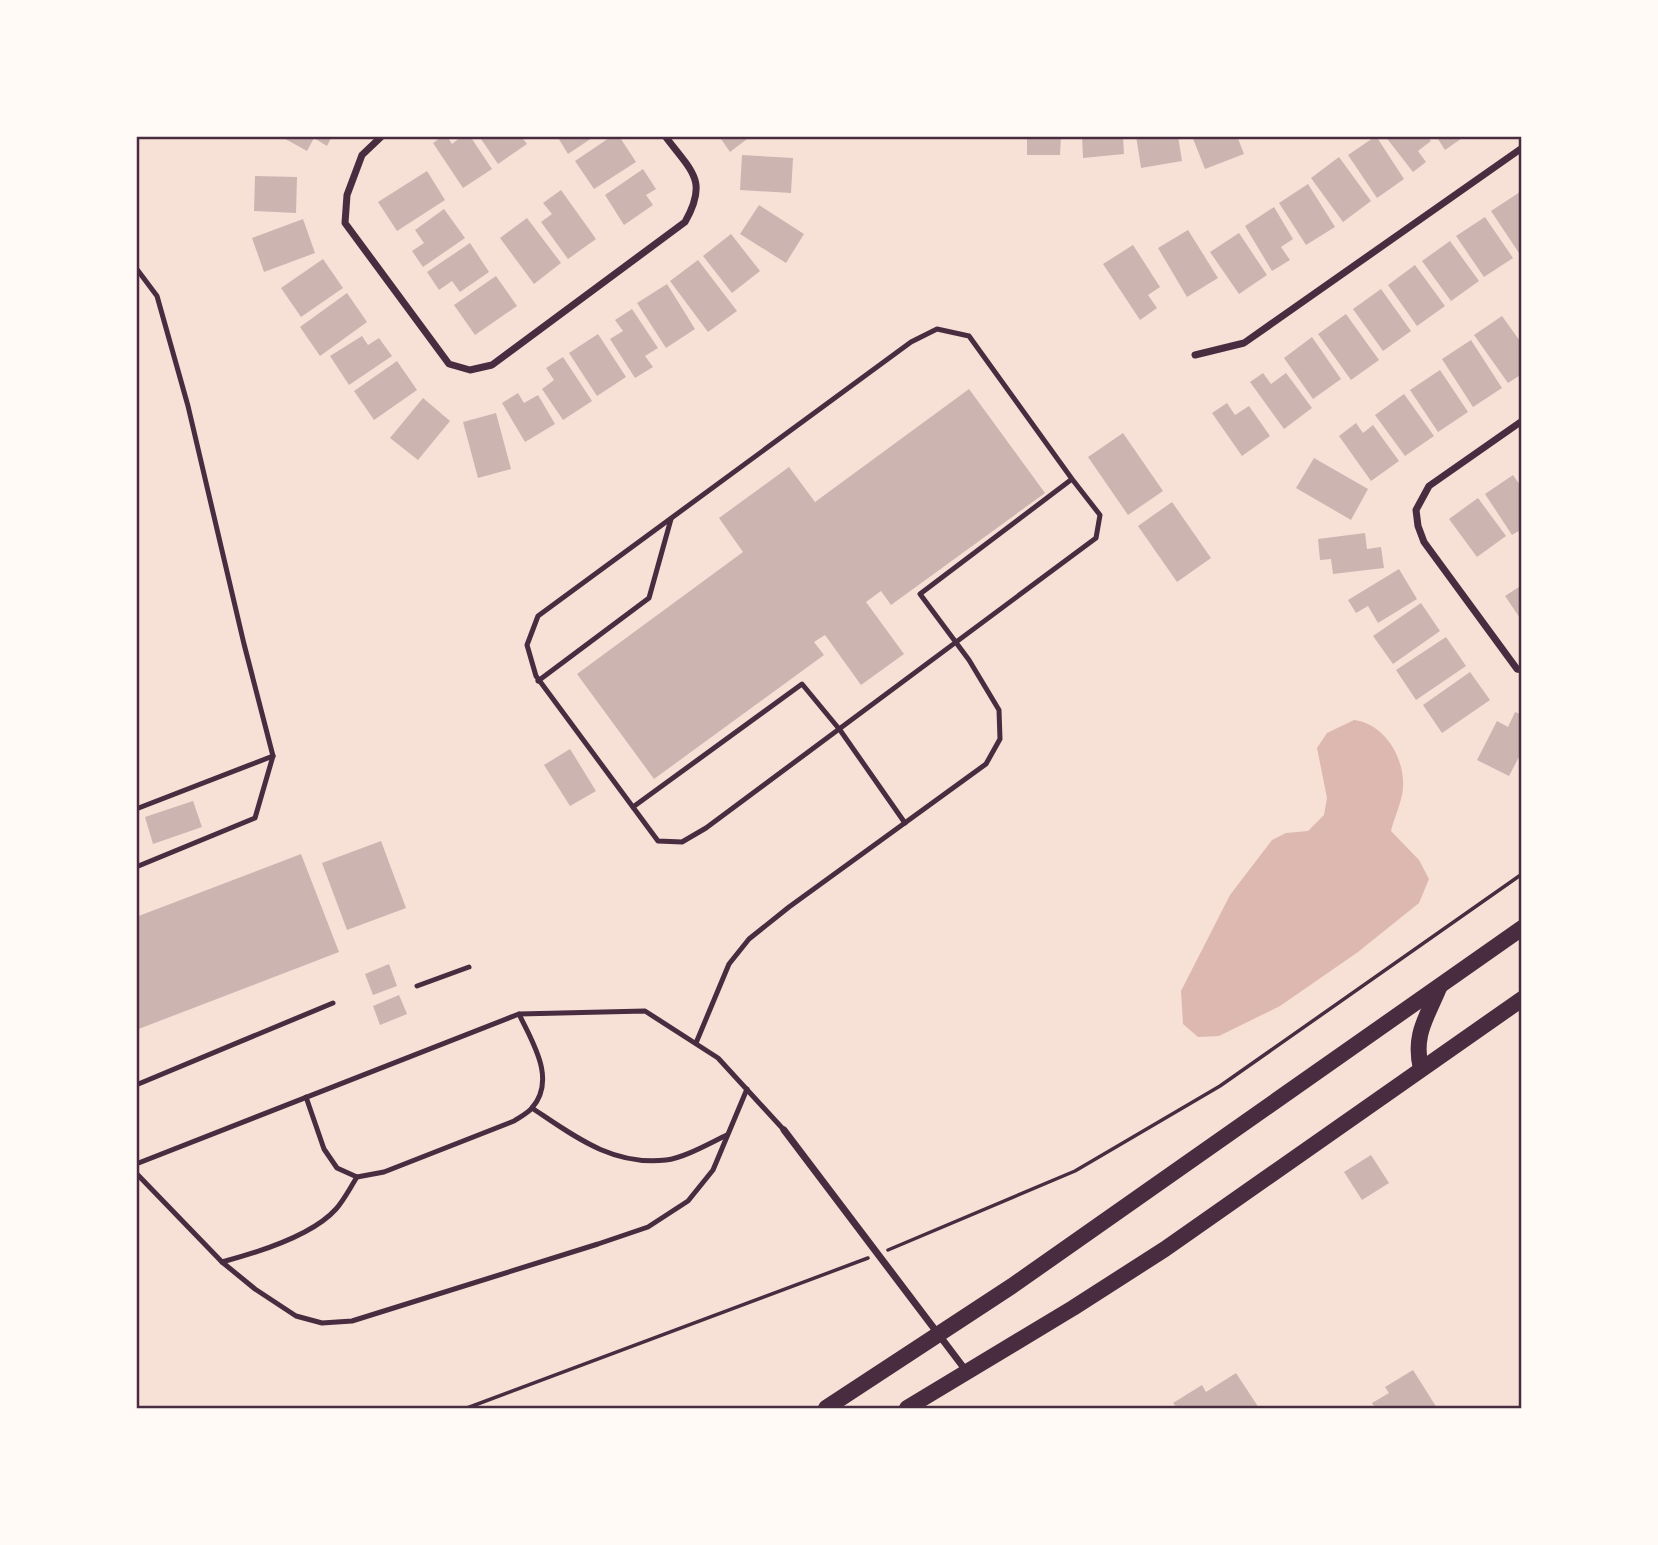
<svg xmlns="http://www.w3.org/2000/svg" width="1658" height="1545" viewBox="0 0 1658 1545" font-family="Figtree,sans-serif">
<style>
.water{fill:#dcb8b0}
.building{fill:#ccb4b1}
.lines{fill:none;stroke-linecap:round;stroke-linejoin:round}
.path{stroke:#4a2c40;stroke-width:3.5}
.service{stroke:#4a2c40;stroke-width:5}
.minor{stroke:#4a2c40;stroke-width:7}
.primary{stroke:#4a2c40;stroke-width:16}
.neatline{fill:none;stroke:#4a2c40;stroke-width:2.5}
</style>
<rect width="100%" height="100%" fill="#f7e1d7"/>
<path class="water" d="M1354,720C1385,724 1405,758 1403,788C1402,802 1394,818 1391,831L1419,860L1429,879L1419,903L1358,952L1280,1006L1219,1036L1198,1037L1183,1024L1181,991L1230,895L1272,840L1286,833L1308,831L1324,815L1327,798L1317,748L1327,733Z"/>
<g class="building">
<polygon points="280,136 332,136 327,146 314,138 307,151"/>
<polygon points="443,136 447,136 452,144 462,136 470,136 492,169 463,188 433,143"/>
<polygon points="479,136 521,136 527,144 498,164"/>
<polygon points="557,136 595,136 568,154"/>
<polygon points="612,136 619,136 636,162 594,189 575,161"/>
<polygon points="719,136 751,136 730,152"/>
<polygon points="1027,136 1061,136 1060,155 1027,155"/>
<polygon points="1082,136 1123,136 1124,154 1083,158"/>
<polygon points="1136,136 1178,136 1182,161 1141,168"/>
<polygon points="1192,136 1237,136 1244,154 1205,169"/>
<polygon points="1376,136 1404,179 1377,198 1348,155"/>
<polygon points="1385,136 1427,136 1431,141 1418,151 1426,162 1413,172"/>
<polygon points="1436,136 1465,136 1445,150"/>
<polygon points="742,155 793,158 791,193 740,190"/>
<polygon points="1339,157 1371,201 1343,222 1311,178"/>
<polygon points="643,169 656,189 646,195 653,205 624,225 605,195"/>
<polygon points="427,171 445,200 397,231 378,202"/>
<polygon points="255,176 297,177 296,213 254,211"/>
<polygon points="1308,184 1335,227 1306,245 1279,203"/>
<polygon points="561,190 596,239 568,259 541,222 552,214 543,203"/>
<polygon points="1520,192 1522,251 1519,253 1491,211"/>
<polygon points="759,205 804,234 786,263 740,234"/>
<polygon points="1274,207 1293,239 1281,247 1290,260 1272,271 1245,226"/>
<polygon points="444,209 465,238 423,267 412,251 424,243 415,230"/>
<polygon points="1485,217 1513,258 1484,277 1456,236"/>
<polygon points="527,218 561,263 534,284 500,238"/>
<polygon points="303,219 315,253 264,272 252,238"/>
<polygon points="1188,230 1218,278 1187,297 1158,248"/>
<polygon points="1239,233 1267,275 1239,294 1210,252"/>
<polygon points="731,234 760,271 732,293 703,256"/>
<polygon points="1450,241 1479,281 1451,301 1422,261"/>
<polygon points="470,243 489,272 460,292 452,281 439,290 427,272"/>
<polygon points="1133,245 1160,287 1148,295 1157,308 1140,320 1103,264"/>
<polygon points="323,259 343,288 301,317 281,288"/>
<polygon points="698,260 737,311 708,332 670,281"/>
<polygon points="1415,265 1445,306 1417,326 1388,285"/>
<polygon points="496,276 517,306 475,335 454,305"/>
<polygon points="667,284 695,329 666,348 637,303"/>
<polygon points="1381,289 1411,331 1383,351 1353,309"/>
<polygon points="347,293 367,322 320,356 300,327"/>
<polygon points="632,309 658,348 645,356 653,367 635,378 610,339 623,331 615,320"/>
<polygon points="1346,314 1379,360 1351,380 1318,334"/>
<polygon points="1502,316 1522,344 1522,374 1508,383 1474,335"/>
<polygon points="598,334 626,377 597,396 569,353"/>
<polygon points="362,336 368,345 379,338 392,356 349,385 330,356"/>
<polygon points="1312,337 1341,379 1313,399 1284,358"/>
<polygon points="1471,340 1502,388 1473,407 1442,359"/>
<polygon points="563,357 592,401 563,420 542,389 554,380 546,368"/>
<polygon points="397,361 417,390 374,420 354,391"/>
<polygon points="1440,370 1468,412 1438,432 1410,390"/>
<polygon points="1263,373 1271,384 1286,373 1312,408 1284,429 1250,382"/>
<polygon points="969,389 1045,493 891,605 881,591 866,602 904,654 861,685 825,635 814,642 824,655 654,779 577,674 743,552 719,518 789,467 815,502"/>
<polygon points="518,393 524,403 538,395 555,424 525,442 502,403"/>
<polygon points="1404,394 1434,436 1405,456 1375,415"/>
<polygon points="423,398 450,421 418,460 390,438"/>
<polygon points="1227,403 1235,415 1249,406 1270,436 1242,456 1212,413"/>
<polygon points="496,413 511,469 478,478 463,422"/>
<polygon points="1356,423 1363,433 1373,425 1399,461 1371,481 1339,436"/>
<polygon points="1123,433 1163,491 1128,515 1088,457"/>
<polygon points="1314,458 1368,489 1351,520 1296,488"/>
<polygon points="1513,475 1522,488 1522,529 1512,535 1485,494"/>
<polygon points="1478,498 1506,536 1477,557 1449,519"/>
<polygon points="1172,502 1211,558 1177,582 1138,526"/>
<polygon points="1365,533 1367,549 1381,547 1384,568 1333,574 1331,559 1320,560 1318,539"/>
<polygon points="1399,569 1417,599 1378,623 1368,606 1356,613 1348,600"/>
<polygon points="1522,585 1522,621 1505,596"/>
<polygon points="1421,603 1440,631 1393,664 1373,636"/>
<polygon points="1446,637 1466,666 1416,700 1396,670"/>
<polygon points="1470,672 1490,700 1442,733 1423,705"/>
<polygon points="1515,712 1522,715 1522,751 1509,776 1477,760 1497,721 1508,727"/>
<polygon points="570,749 596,791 570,806 544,765"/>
<polygon points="193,801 202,827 153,844 145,817"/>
<polygon points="381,841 406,908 347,930 322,863"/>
<polygon points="301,854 339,952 136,1030 136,917"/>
<polygon points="389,964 397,986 373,995 365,974"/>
<polygon points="399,995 407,1014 380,1025 373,1006"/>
<polygon points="1371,1155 1389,1183 1362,1200 1344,1172"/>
<polygon points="1413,1370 1437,1408 1375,1408 1372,1403 1389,1393 1385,1387"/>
<polygon points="1236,1373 1259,1408 1177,1408 1173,1403 1202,1385 1206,1392"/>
</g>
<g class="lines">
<g class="path">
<polyline points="888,1250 1075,1171 1220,1086 1522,874"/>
<polyline points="467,1408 868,1258"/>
</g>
<g class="service">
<polyline points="136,268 157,296 188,406 244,644 273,756 255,818 136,867"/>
<polyline points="538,681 649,598 671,519"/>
<polyline points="633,807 802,684 840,730 905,823"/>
<polyline points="136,809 273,756"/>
<polyline points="417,986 469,967"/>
<polyline points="696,1043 729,964 749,939 789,907 986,764 1000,739 999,710 969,660 920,594 1072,479 969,336 937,329 911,342 538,616 527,645 536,676 658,841 682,842 706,828 1096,538 1100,515 1072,479"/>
<polyline points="136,1085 333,1003"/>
<path d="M306,1097L324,1149L337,1168L357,1177L384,1172L514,1121C520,1117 528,1113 532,1108C557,1079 532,1042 519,1014"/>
<path d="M532,1108C574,1136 612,1166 666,1160C684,1158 710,1143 727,1135"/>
<polyline points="136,1164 519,1014 645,1011 718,1058 784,1130"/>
<polyline points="136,1173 222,1262 255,1289 296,1316 322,1323 352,1321 598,1244 648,1227 688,1201 713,1170 747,1089"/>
<path d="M222,1262C256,1253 312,1236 336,1209C344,1200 350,1188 357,1177"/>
</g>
<g class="minor">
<path d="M382,136L362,155L347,195L345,223L449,364L470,370L492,365L685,222C709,180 691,171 665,136"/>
<polyline points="1195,355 1244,343 1522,148"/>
<polyline points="1522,421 1429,486 1416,510 1418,526 1424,542 1517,669 1522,670"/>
<polyline points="784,1130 967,1372"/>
</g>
<g class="primary">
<path d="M1421,1069C1413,1035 1426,1019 1439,988"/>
<polyline points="826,1408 1012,1286 1522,928"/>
<polyline points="907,1408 1073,1308 1165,1249 1522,999"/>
</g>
</g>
<rect width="1658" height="1545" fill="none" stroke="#fffaf5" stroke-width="276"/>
<rect x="138" y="138" width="1382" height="1269" class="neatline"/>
</svg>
